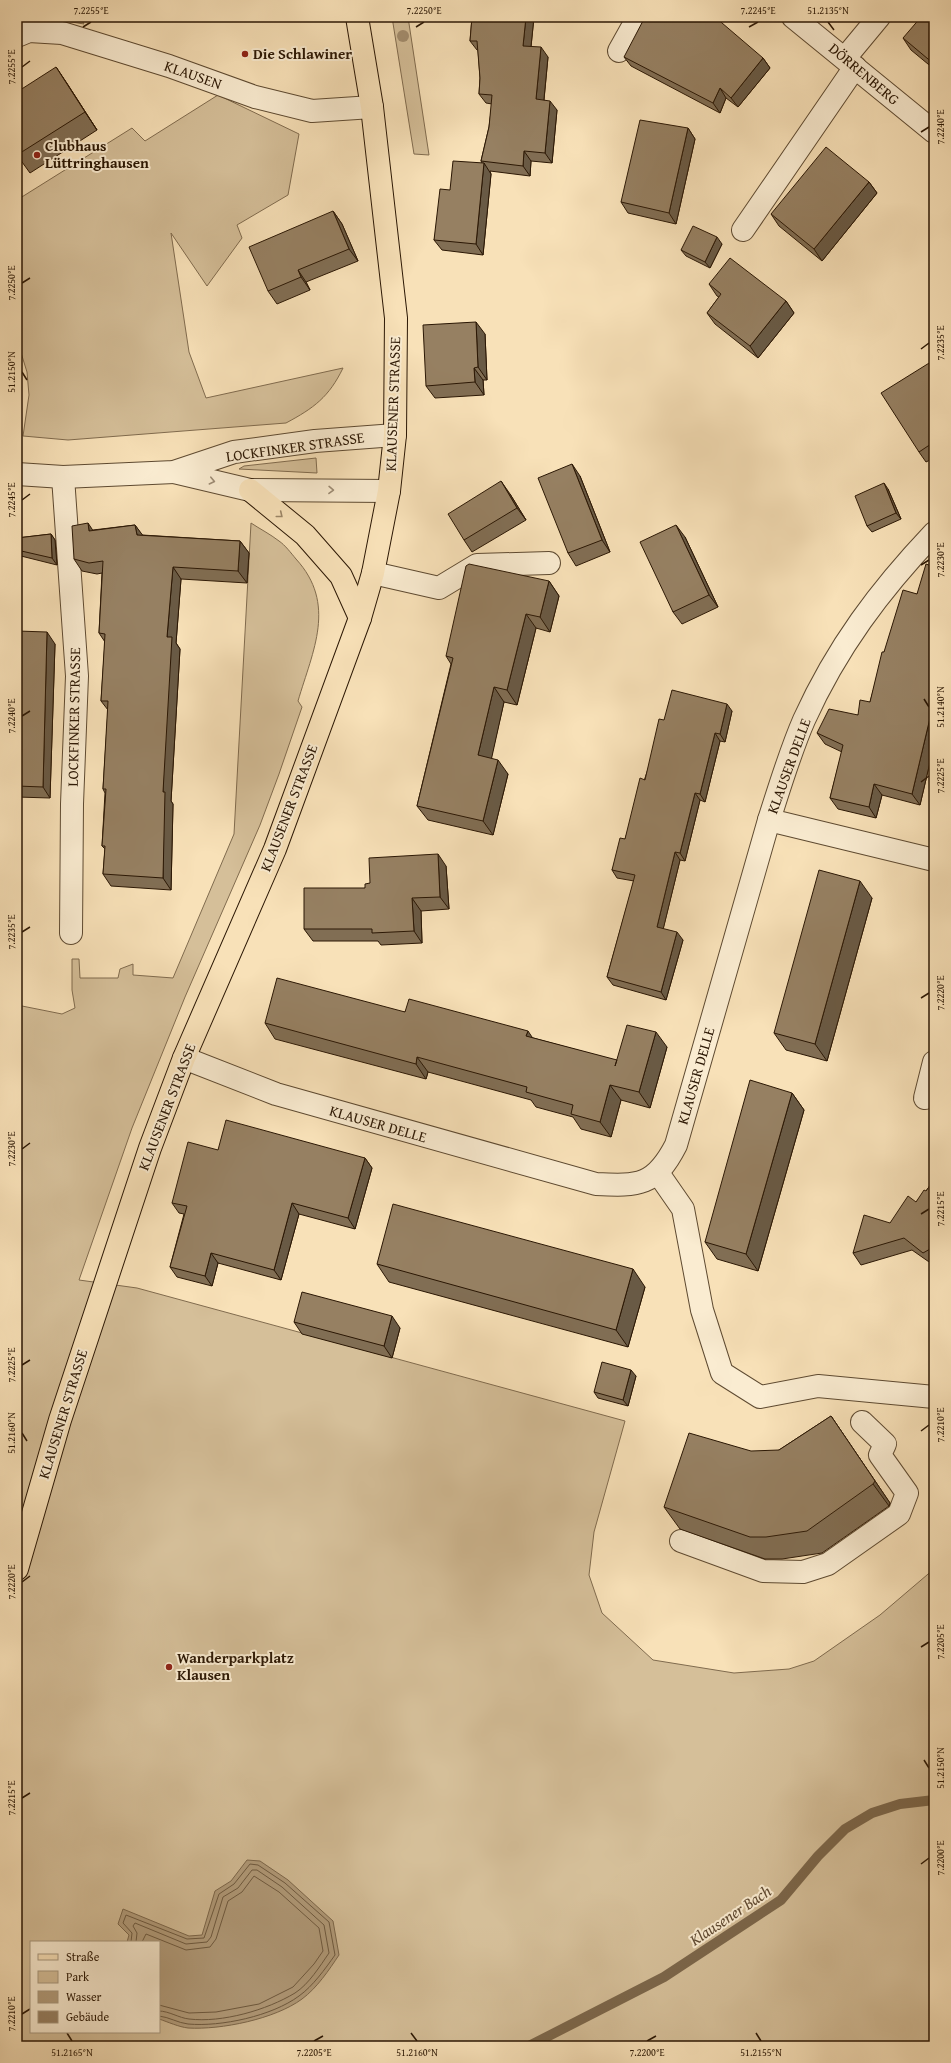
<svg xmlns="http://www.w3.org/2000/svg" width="951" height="2063" viewBox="0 0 951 2063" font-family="'Gentium Book Plus',serif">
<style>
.green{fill:#d5bf99;stroke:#806b4e;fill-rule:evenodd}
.water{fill:#b29c7b;stroke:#7c674b}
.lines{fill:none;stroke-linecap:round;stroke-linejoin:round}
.shore{stroke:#6e5a40;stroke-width:1}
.stream{stroke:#7c674b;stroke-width:10}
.minor-casing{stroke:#5e4a31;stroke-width:24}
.major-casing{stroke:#2b1704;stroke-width:24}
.minor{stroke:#faecd1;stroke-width:22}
.major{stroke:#f8e1b8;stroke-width:22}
.tree{fill:#a38d6e}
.wall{fill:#816e54;stroke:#2b1704}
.shaded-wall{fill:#695a45;stroke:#2b1704}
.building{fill:#968062;stroke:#2b1704}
.oneway{stroke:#9d8c75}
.oneway2{stroke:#9c8667}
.ticks{fill:none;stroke:#2b1704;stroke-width:1.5}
.poi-dot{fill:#8f2418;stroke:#faecd1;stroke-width:1.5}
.labels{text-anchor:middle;stroke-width:4;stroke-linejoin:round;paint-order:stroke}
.poi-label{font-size:15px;font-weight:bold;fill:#2b1704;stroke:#faecd1;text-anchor:start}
.street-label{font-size:15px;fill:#2b1704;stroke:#faecd1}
.water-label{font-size:16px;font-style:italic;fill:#614c34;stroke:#faecd1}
.neatline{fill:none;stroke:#2b1704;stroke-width:1.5}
.ticks-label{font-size:10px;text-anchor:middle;fill:#2b1704}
</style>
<rect width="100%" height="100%" fill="#f8e1b8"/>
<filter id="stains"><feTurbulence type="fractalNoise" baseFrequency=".005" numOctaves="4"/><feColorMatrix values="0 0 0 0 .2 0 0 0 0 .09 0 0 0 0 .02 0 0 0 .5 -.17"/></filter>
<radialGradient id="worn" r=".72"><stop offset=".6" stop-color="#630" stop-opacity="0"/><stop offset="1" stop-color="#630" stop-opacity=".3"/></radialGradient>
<g class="green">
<polygon points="41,17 80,17 84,24"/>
<polygon points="392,17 408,17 429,155 414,154"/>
<path d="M218,95L299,134L288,195L237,225L242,238L207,286L171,233L189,352L206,398L343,368C329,397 314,408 286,423L68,440L23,436L29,395L27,372L17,340V200L132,128L145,141Z"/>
<polygon points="316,458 317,473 239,469 244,466"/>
<path d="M251,523C260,529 270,534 279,541C285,545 291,553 296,559C337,604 313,650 298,701L302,707L279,774L260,825L185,997L132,1128L79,1280L137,1288L625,1421L594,1532L589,1575L602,1613L653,1660L734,1673L789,1669L814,1661L880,1615L934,1569V2046H17V1005L62,1014L75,1008L72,990V959H79L80,978H118L120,969L133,964V975L173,978L234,834ZM31,1942H159V2032H31Z"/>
</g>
<path class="water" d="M247,1860L260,1861L288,1880L333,1921L339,1955C329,1970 317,1988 302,1999C275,2019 221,2030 188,2028C179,2027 168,2022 159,2019V1942H127L129,1935L118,1924L123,1909L189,1936L202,1935L215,1891L231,1881Z"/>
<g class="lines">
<g class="shore">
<path d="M131,1942L132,1933L123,1923L126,1915L187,1939L204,1938L219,1894L234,1884L250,1864L258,1865L285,1883L329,1922L335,1955C325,1969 313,1986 299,1996C272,2016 221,2027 188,2024C178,2023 169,2017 159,2016"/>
<path d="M136,1942L137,1933L133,1926L135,1923L186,1944L207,1942L211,1937L223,1897L238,1888L252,1870H257L282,1887L324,1925L329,1953C320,1966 309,1984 295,1993C267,2010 222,2023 189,2019C179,2018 169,2011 159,2011"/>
<polyline points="142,1942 146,1934 186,1950 210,1947 216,1939 228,1901 242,1892 254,1876 279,1892 319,1928 323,1951 314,1964 293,1987 259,2004 216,2012 189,2013 159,2005"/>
</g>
<polyline class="stream" points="529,2046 664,1977 781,1900 818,1856 845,1829 872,1813 900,1804 934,1800"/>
<g class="minor-casing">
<g id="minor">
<polyline points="793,17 934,132"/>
<polyline points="17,36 29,31 62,33 169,66 255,97 312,111 372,107"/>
<polyline points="619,51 638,17"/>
<polyline points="845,58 879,17"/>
<polyline points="743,230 855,67"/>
<polyline points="174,472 250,490 389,491"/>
<polyline points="17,474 63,477 174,472 234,452 315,441 395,435"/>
<polyline points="63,477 77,676 72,804 71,933"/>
<polyline points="373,573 439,588 477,565 549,563"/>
<polyline points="769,820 934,860"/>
<path d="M184,1058L276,1094L596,1184C639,1186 655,1186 676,1145L769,820C780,786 790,752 804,720C837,647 880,590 934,533"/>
<polyline points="925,1098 934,1062"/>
<polyline points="658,1173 683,1209 702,1310 722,1373 760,1397 818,1386 934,1397"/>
<polyline points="681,1541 763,1571 803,1572 828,1564 899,1514 907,1493 880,1455 885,1444 862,1422"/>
</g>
</g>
<g class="major-casing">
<g id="major">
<polyline points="250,490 305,535 341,576 360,618"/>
<polyline points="17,1569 60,1420 150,1148 184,1058 275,849 360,618 373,573 389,491 395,435 396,318 372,107 357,17"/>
</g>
</g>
<use href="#minor" class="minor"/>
<use href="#major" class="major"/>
</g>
<circle class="tree" cx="403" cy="36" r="6"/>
<g class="wall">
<polygon points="472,17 534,17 531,47 548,57 544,100 557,110 552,163 531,161 530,176 490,171 491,174 483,255 442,250 434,240 450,190 482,163 481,161 489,127 492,104 486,103 479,94 480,78 478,50 477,50 470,41"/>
<polygon points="934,17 934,69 911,50 903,38"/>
<polygon points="624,57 763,58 770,68 738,107 726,98 720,113 631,66"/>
<polygon points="56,67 68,85 97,130 30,173 17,155"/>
<polygon points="688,128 695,139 676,224 628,213 621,202"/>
<polygon points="869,182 877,193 822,261 779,226 771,214"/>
<polygon points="333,211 342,224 358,261 306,282 310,290 277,304 268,291"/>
<polygon points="722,244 710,268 686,256 681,250"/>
<polygon points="709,284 786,301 794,313 758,358 715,324 707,313 719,297 717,296"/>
<polygon points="485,334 487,380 483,380 484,395 435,398 426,386"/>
<polygon points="934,360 934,458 926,462 919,452"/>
<polygon points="580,476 610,552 576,566 568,553"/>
<polygon points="888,489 901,519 872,532 867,526"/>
<polygon points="510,494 526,520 472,552 464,540"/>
<polygon points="135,525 142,535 240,541 249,553 247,583 181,579 176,643 180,649 171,801 173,804 171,890 111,886 103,874 105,849 102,846 105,793 103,789 108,710 101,701 105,642 99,633 102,573 97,574 82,571 74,559 93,530"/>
<polygon points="51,534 55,540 57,565 17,555 17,538"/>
<polygon points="685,537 718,607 682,624 673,612"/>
<polygon points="934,567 934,745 920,805 882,795 876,818 838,809 830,798 842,752 825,744 817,733 858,715 870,702 884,652 917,594"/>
<polygon points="549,581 559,596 550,632 536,628 517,705 504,702 491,758 508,774 493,835 428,820 417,806 451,664 446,656"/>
<polygon points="17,631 55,644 50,798 17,797"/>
<polygon points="732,711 725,742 720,741 705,802 700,800 685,861 680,860 663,929 683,940 666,1000 613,985 607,977 634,881 617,878 612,870 625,839 664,720"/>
<polygon points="446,866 449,909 421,911 422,943 381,945 378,941 313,941 304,929 365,888 370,883"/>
<polygon points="872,898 827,1061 786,1050 774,1033"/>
<polygon points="405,1012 533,1038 617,1061 667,1047 650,1108 621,1100 611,1137 581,1129 573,1117 536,1107 531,1100 428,1072 426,1079 275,1039 265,1023"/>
<polygon points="792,1093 804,1110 758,1271 717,1259 705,1242"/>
<polygon points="218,1150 365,1158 372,1168 355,1229 299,1214 281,1280 218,1263 212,1286 177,1277 170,1267 184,1214 179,1213 172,1203"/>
<polygon points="934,1180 934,1263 932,1264 912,1250 861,1265 853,1253 916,1202 926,1191"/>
<polygon points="377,1264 645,1287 628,1347 389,1282"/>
<polygon points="294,1322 400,1328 392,1358 302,1334"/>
<polygon points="636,1376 628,1406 598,1398 594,1392"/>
<polygon points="831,1416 890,1503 889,1506 822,1553 782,1559 765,1559 680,1529 664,1507 779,1450"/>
</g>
<g class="shaded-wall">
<polygon points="526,17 534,17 530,56 523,46"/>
<polygon points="541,47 548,57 543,109 536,99"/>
<polygon points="763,58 770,68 738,107 731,98"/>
<polygon points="56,67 68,85 97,130 85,112"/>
<polygon points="720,88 726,98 720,113 713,103"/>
<polygon points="550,101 557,110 552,163 545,153"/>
<polygon points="688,128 695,139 676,224 669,213"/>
<polygon points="524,151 531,161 530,176 523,166"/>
<polygon points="484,163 491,174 483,255 476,244"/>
<polygon points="869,182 877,193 822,261 814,249"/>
<polygon points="333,211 342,224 358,261 349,249"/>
<polygon points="717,237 722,244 710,268 705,262"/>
<polygon points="298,270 306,282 310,290 301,277"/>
<polygon points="786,301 794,313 758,358 750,346"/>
<polygon points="476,322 485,334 487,380 478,367"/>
<polygon points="474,368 483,380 484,395 475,382"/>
<polygon points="572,464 580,476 610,552 602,540"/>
<polygon points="501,481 510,494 526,520 517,508"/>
<polygon points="884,483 888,489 901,519 896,513"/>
<polygon points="88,523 96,535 89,531"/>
<polygon points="135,525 144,537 137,535"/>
<polygon points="676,525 685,537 718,607 709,595"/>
<polygon points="51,534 55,540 57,565 52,558"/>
<polygon points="240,541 249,553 247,583 238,571"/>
<polygon points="173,567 181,579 176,643 180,649 171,801 173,804 171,890 163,878 163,792 167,637"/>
<polygon points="549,581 559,596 550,632 540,617"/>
<polygon points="526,614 536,628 517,705 507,690"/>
<polygon points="47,632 55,644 50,798 43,787"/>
<polygon points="494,687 504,702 489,770 478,755"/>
<polygon points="727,704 732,711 725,742 720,734"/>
<polygon points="930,718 934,724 934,745 920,805 912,794"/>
<polygon points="715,733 720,741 705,802 700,794"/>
<polygon points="498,760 508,774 493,835 483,821"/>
<polygon points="874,784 882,795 876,818 869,807"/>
<polygon points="695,793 700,800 685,861 680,853"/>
<polygon points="675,852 680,860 662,934 657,927"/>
<polygon points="438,854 446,866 449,909 440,897"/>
<polygon points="860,881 872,898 827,1061 815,1044"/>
<polygon points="412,898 421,911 422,943 414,931"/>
<polygon points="677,932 683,940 666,1000 661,992"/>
<polygon points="528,1031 538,1046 526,1036"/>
<polygon points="656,1032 667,1047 650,1108 639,1092"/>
<polygon points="417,1057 428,1072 426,1079 416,1064"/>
<polygon points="610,1085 621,1100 611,1137 600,1122"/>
<polygon points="792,1093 804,1110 758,1271 746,1254"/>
<polygon points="365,1158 372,1168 355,1229 348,1218"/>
<polygon points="292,1203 299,1214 281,1280 274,1270"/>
<polygon points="211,1253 218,1263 212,1286 205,1276"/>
<polygon points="633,1269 645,1287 628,1347 616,1330"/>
<polygon points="392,1316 400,1328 392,1358 384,1346"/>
<polygon points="631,1370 636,1376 628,1406 623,1400"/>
<polygon points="831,1416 890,1503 889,1506 873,1484"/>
</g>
<g class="building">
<polygon points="472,17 526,17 523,46 541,47 536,99 550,101 545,153 524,151 523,166 481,161 489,127 492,95 479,94 480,78 477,41 470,41"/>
<polygon points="645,17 715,17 763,58 731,98 720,88 713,103 624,57"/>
<polygon points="921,17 934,17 934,64 903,38"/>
<polygon points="56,67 85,112 17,155 17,92"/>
<polygon points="640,120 688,128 669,213 621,202"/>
<polygon points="826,147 869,182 814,249 771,214"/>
<polygon points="453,161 484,163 476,244 434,240 440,189 450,190"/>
<polygon points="333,211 349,249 298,270 301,277 268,291 249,247"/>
<polygon points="693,226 717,237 705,262 681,250"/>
<polygon points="730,258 786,301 750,346 707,313 721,294 709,284"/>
<polygon points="476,322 478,367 474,368 475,382 426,386 423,325"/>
<polygon points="934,360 934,442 919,452 881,393"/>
<polygon points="572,464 602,540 568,553 538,478"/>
<polygon points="501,481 517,508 464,540 448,514"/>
<polygon points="884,483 896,513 867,526 855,496"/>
<polygon points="88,523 89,531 135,525 137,535 240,541 238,571 173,567 167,637 172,637 163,792 165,792 163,878 103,874 105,846 102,846 106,789 103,789 108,701 101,701 105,634 99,633 103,561 89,563 74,559 72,526"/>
<polygon points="676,525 709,595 673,612 640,542"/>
<polygon points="51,534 52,558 17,550 17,538"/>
<polygon points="469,564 549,581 540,617 526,614 507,690 494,687 478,755 498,760 483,821 417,806 453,658 446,656 466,566"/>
<polygon points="926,564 934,567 934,719 930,718 912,794 874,784 869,807 830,798 843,745 817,733 829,709 858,715 860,700 870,702 882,652 884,652 903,590 917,594"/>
<polygon points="17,631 47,632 43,787 17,786"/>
<polygon points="672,690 727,704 720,734 715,733 700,794 695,793 680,853 675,852 657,927 677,932 661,992 607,977 635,875 612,870 620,838 625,839 640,778 645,780 659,719 664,720"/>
<polygon points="438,854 440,897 412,898 414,931 372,933 372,929 304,929 304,888 365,888 365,884 370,883 369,858"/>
<polygon points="819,870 860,881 815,1044 774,1033"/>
<polygon points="277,978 405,1012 409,999 528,1031 526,1036 617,1060 615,1066 627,1025 656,1032 639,1092 610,1085 600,1122 571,1114 573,1105 526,1092 527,1087 417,1057 416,1064 265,1023"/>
<polygon points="750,1080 792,1093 746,1254 705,1242"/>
<polygon points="226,1120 365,1158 348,1218 292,1203 274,1270 211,1253 205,1276 170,1267 187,1206 172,1203 188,1142 218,1150"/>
<polygon points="934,1180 934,1252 930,1249 923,1253 904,1238 853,1253 864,1215 890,1223 908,1196 916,1202 924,1190 926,1191"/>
<polygon points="393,1204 633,1269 616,1330 377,1264"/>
<polygon points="302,1292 392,1316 384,1346 294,1322"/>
<polygon points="602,1362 631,1370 623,1400 594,1392"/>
<polygon points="831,1416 875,1481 873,1484 807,1531 766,1537 750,1537 664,1507 689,1433 751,1451 779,1450"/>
</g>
<defs><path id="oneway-chevron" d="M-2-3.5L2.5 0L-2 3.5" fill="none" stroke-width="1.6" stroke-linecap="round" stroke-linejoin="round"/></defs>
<g class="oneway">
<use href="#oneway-chevron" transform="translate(212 481) rotate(13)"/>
<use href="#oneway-chevron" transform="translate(331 490) rotate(1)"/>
</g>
<use class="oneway2" href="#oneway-chevron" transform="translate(280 515) rotate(39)"/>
<path class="ticks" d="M828,22L834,30M83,27L91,22M416,27L424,22M749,27L758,22M22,67L30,61M921,132L929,127M22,283L30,278M921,349L929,343M22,372L27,380M22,500L30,494M921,565L929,560M924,699L929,707M22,716L30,711M921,782L929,776M22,932L30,927M921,998L929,993M22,1149L30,1143M921,1214L929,1209M22,1365L30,1360M921,1431L929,1425M22,1433L27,1441M22,1582L30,1576M921,1647L929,1642M924,1760L929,1768M22,1798L30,1793M921,1864L929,1858M22,2014L30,2009M67,2033L72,2041M411,2033L417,2041M756,2033L761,2041M314,2041L323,2036M647,2041L656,2036"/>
<g class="poi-dot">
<circle cx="245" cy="54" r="4"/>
<circle cx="37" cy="155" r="4"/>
<circle cx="169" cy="1667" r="4"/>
</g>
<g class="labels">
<g class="poi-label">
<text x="253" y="59">Die Schlawiner</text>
<text x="45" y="151">Clubhaus<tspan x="45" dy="17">Lüttringhausen</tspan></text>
<text x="177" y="1663">Wanderparkplatz<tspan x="177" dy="17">Klausen</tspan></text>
</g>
<g class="street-label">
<text transform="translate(864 74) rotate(40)" y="5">DÖRRENBERG</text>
<text transform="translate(193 75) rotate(19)" y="5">KLAUSEN</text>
<text transform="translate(393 404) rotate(-88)" y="5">KLAUSENER STRASSE</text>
<text transform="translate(295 447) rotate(-8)" y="5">LOCKFINKER STRASSE</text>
<text transform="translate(74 717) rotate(-89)" y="5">LOCKFINKER STRASSE</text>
<text transform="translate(789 766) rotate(-70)" y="5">KLAUSER DELLE</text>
<text transform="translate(289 808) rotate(-69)" y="5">KLAUSENER STRASSE</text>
<text transform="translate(696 1076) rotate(-74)" y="5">KLAUSER DELLE</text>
<text transform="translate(167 1107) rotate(-69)" y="5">KLAUSENER STRASSE</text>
<text transform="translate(378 1124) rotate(16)" y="5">KLAUSER DELLE</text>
<text transform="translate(63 1414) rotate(-73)" y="5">KLAUSENER STRASSE</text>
</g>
<g class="water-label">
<text transform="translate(730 1915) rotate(-34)" y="6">Klausener Bach</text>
</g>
</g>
<rect width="951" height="2063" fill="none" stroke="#f8e1b8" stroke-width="44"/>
<rect x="30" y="1941" width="130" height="92" fill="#faecd1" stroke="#a7977f"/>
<rect x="38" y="1954" width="20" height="6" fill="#f8e1b8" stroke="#a7977f"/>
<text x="66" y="1961" font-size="12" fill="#2b1704">Straße</text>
<rect x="38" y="1971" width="20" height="12" fill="#d5bf99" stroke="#a7977f"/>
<text x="66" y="1981" font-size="12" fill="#2b1704">Park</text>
<rect x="38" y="1991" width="20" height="12" fill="#b29c7b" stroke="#a7977f"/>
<text x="66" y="2001" font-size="12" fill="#2b1704">Wasser</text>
<rect x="38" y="2011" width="20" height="12" fill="#968062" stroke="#a7977f"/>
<text x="66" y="2021" font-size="12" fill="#2b1704">Gebäude</text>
<rect x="22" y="22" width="907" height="2019" class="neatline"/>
<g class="ticks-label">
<text x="91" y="14">7.2255°E</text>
<text x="424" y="14">7.2250°E</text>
<text x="758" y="14">7.2245°E</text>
<text x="828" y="14">51.2135°N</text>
<text transform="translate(11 67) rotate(-90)" y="4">7.2255°E</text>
<text transform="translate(940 127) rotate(-90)" y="4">7.2240°E</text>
<text transform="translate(11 283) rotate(-90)" y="4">7.2250°E</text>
<text transform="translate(940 343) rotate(-90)" y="4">7.2235°E</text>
<text transform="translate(11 372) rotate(-90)" y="4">51.2150°N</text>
<text transform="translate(11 500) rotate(-90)" y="4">7.2245°E</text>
<text transform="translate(940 560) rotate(-90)" y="4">7.2230°E</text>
<text transform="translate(940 707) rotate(-90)" y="4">51.2140°N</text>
<text transform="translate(11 716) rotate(-90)" y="4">7.2240°E</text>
<text transform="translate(940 776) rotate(-90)" y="4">7.2225°E</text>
<text transform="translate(11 932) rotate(-90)" y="4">7.2235°E</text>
<text transform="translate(940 993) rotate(-90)" y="4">7.2220°E</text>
<text transform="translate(11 1149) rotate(-90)" y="4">7.2230°E</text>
<text transform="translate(940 1209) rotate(-90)" y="4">7.2215°E</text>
<text transform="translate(11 1365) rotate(-90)" y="4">7.2225°E</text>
<text transform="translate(940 1425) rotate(-90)" y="4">7.2210°E</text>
<text transform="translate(11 1433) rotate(-90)" y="4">51.2160°N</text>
<text transform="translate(11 1582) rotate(-90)" y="4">7.2220°E</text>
<text transform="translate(940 1642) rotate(-90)" y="4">7.2205°E</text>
<text transform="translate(940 1768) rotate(-90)" y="4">51.2150°N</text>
<text transform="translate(11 1798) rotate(-90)" y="4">7.2215°E</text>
<text transform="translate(940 1858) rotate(-90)" y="4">7.2200°E</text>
<text transform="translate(11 2014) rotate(-90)" y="4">7.2210°E</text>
<text x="72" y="2056">51.2165°N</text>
<text x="314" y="2056">7.2205°E</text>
<text x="417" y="2056">51.2160°N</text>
<text x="647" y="2056">7.2200°E</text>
<text x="761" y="2056">51.2155°N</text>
</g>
<rect width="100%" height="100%" filter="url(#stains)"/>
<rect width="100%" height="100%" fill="url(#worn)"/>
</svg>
